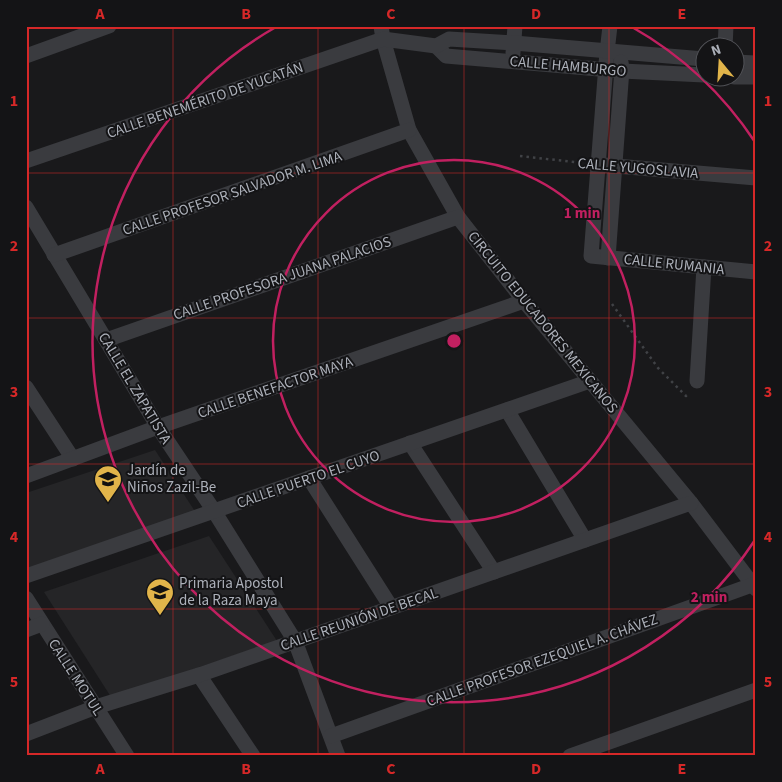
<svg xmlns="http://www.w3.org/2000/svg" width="782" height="782" viewBox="0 0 782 782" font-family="'Source Sans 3',sans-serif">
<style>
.built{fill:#252527}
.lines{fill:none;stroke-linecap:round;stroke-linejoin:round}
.path{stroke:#404246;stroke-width:2.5;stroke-dasharray:2.5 4;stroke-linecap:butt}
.minor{stroke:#3a3b3f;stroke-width:15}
.grid{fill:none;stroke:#d62828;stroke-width:1;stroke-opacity:0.55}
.ring{fill:none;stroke:#c12060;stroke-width:2.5}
.labels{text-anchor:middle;stroke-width:4;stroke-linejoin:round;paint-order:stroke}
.street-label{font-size:15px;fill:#acb0b9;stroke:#141416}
.poi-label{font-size:15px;fill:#acb0b9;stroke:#141416;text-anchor:start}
.centre{fill:#c12060;stroke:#141416;stroke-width:2.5}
.ring-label{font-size:15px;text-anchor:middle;font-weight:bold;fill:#c12060;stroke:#141416;stroke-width:4;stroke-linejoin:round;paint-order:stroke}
.neatline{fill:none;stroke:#d62828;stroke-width:2}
.grid-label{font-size:16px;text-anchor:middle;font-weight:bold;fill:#d62828}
</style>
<rect width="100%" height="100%" fill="#19191b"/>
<g class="built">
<polygon points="155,450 196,513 28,569 26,566 26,493"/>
<polygon points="209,536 277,641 111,697 44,592"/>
</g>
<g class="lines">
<g class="path">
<polyline points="520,156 583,163"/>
<polyline points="612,304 658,368 686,396 689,392"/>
</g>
<g class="minor">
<polyline points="381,26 383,39 409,130 458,217 524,301 691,503 756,589"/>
<polyline points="610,26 607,52 591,256 756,272"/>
<polyline points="436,46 446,56 622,71 704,75"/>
<polyline points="725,48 726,26"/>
<polyline points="513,53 515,26"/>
<polyline points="26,56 109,26"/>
<polyline points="734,62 756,63"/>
<polyline points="734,77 756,77"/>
<polyline points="26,161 383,39 436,46 449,39 514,43 704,59"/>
<polyline points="604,165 756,178"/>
<polyline points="26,207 158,427 214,511 295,641 338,756"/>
<polyline points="54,255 409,130"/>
<polyline points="608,258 622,69 621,62"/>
<polyline points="106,340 458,217"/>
<polyline points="697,381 704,267"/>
<polyline points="26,387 73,459"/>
<polyline points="507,410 585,540"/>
<polyline points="410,443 494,572"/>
<polyline points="26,476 158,427 524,301"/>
<polyline points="309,478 391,607"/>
<polyline points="26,576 590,381"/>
<polyline points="26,598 127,756"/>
<polyline points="26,630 42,624"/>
<polyline points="199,675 253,756"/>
<polyline points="26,734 96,707 199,675 691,503"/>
<polyline points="331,736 752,585"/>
<polyline points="570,756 756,690"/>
</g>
</g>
<path class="grid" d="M173,26V756M318,26V756M464,26V756M609,26V756M26,173H756M26,318H756M26,464H756M26,609H756"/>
<g class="ring">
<circle cx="454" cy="341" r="181"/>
<path d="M755 540A361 361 0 1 1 276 27M632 27A361 361 0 0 1 755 142"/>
</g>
<defs>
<g id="school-pin" transform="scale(1.4375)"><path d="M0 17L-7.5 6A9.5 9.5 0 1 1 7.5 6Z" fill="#e1b44a" stroke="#141416"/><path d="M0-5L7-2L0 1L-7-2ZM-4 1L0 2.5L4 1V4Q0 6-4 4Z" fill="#111"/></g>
</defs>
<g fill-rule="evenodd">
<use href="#school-pin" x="108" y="479"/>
<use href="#school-pin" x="160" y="592"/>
</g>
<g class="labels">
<g class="street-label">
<text transform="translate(568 66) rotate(5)" y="5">CALLE HAMBURGO</text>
<text transform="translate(205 100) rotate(-19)" y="5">CALLE BENEMÉRITO DE YUCATÁN</text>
<text transform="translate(638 168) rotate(5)" y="5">CALLE YUGOSLAVIA</text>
<text transform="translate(232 193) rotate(-19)" y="5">CALLE PROFESOR SALVADOR M. LIMA</text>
<text transform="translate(674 264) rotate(6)" y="5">CALLE RUMANIA</text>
<text transform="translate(282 278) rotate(-19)" y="5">CALLE PROFESORA JUANA PALACIOS</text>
<text transform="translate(543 322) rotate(51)" y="5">CIRCUITO EDUCADORES MEXICANOS</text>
<text transform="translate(275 387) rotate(-19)" y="5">CALLE BENEFACTOR MAYA</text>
<text transform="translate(135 388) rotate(59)" y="5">CALLE EL ZAPATISTA</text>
<text transform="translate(308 479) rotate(-19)" y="5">CALLE PUERTO EL CUYO</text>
<text transform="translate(359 619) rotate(-19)" y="5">CALLE REUNIÓN DE BECAL</text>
<text transform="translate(542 660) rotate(-20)" y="5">CALLE PROFESOR EZEQUIEL A. CHÁVEZ</text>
<text transform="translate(76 677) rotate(57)" y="5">CALLE MOTUL</text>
</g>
<g class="poi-label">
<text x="127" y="475">Jardín de<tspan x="127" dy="17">Niños Zazil-Be</tspan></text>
<text x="179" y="588">Primaria Apostol<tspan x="179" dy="17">de la Raza Maya</tspan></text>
</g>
</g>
<circle cx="454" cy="341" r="8" class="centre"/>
<g class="ring-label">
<text x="582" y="218">1 min</text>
<text x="709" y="602">2 min</text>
</g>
<rect width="782" height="782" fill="none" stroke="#141416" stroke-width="55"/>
<g transform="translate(720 62) rotate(342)"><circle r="24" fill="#141416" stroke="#515257"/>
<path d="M0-4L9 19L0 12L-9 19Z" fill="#e1b44a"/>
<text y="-8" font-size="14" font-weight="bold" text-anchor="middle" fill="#acb0b9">N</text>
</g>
<rect x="28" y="28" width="726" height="726" class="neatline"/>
<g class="grid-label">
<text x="100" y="19">A</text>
<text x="246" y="19">B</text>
<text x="391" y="19">C</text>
<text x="536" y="19">D</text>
<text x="682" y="19">E</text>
<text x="14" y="106">1</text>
<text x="768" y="106">1</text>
<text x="14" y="251">2</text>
<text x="768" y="251">2</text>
<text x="14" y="397">3</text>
<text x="768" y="397">3</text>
<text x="14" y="542">4</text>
<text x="768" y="542">4</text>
<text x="14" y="687">5</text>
<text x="768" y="687">5</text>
<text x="100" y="774">A</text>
<text x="246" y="774">B</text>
<text x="391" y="774">C</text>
<text x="536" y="774">D</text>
<text x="682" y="774">E</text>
</g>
</svg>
